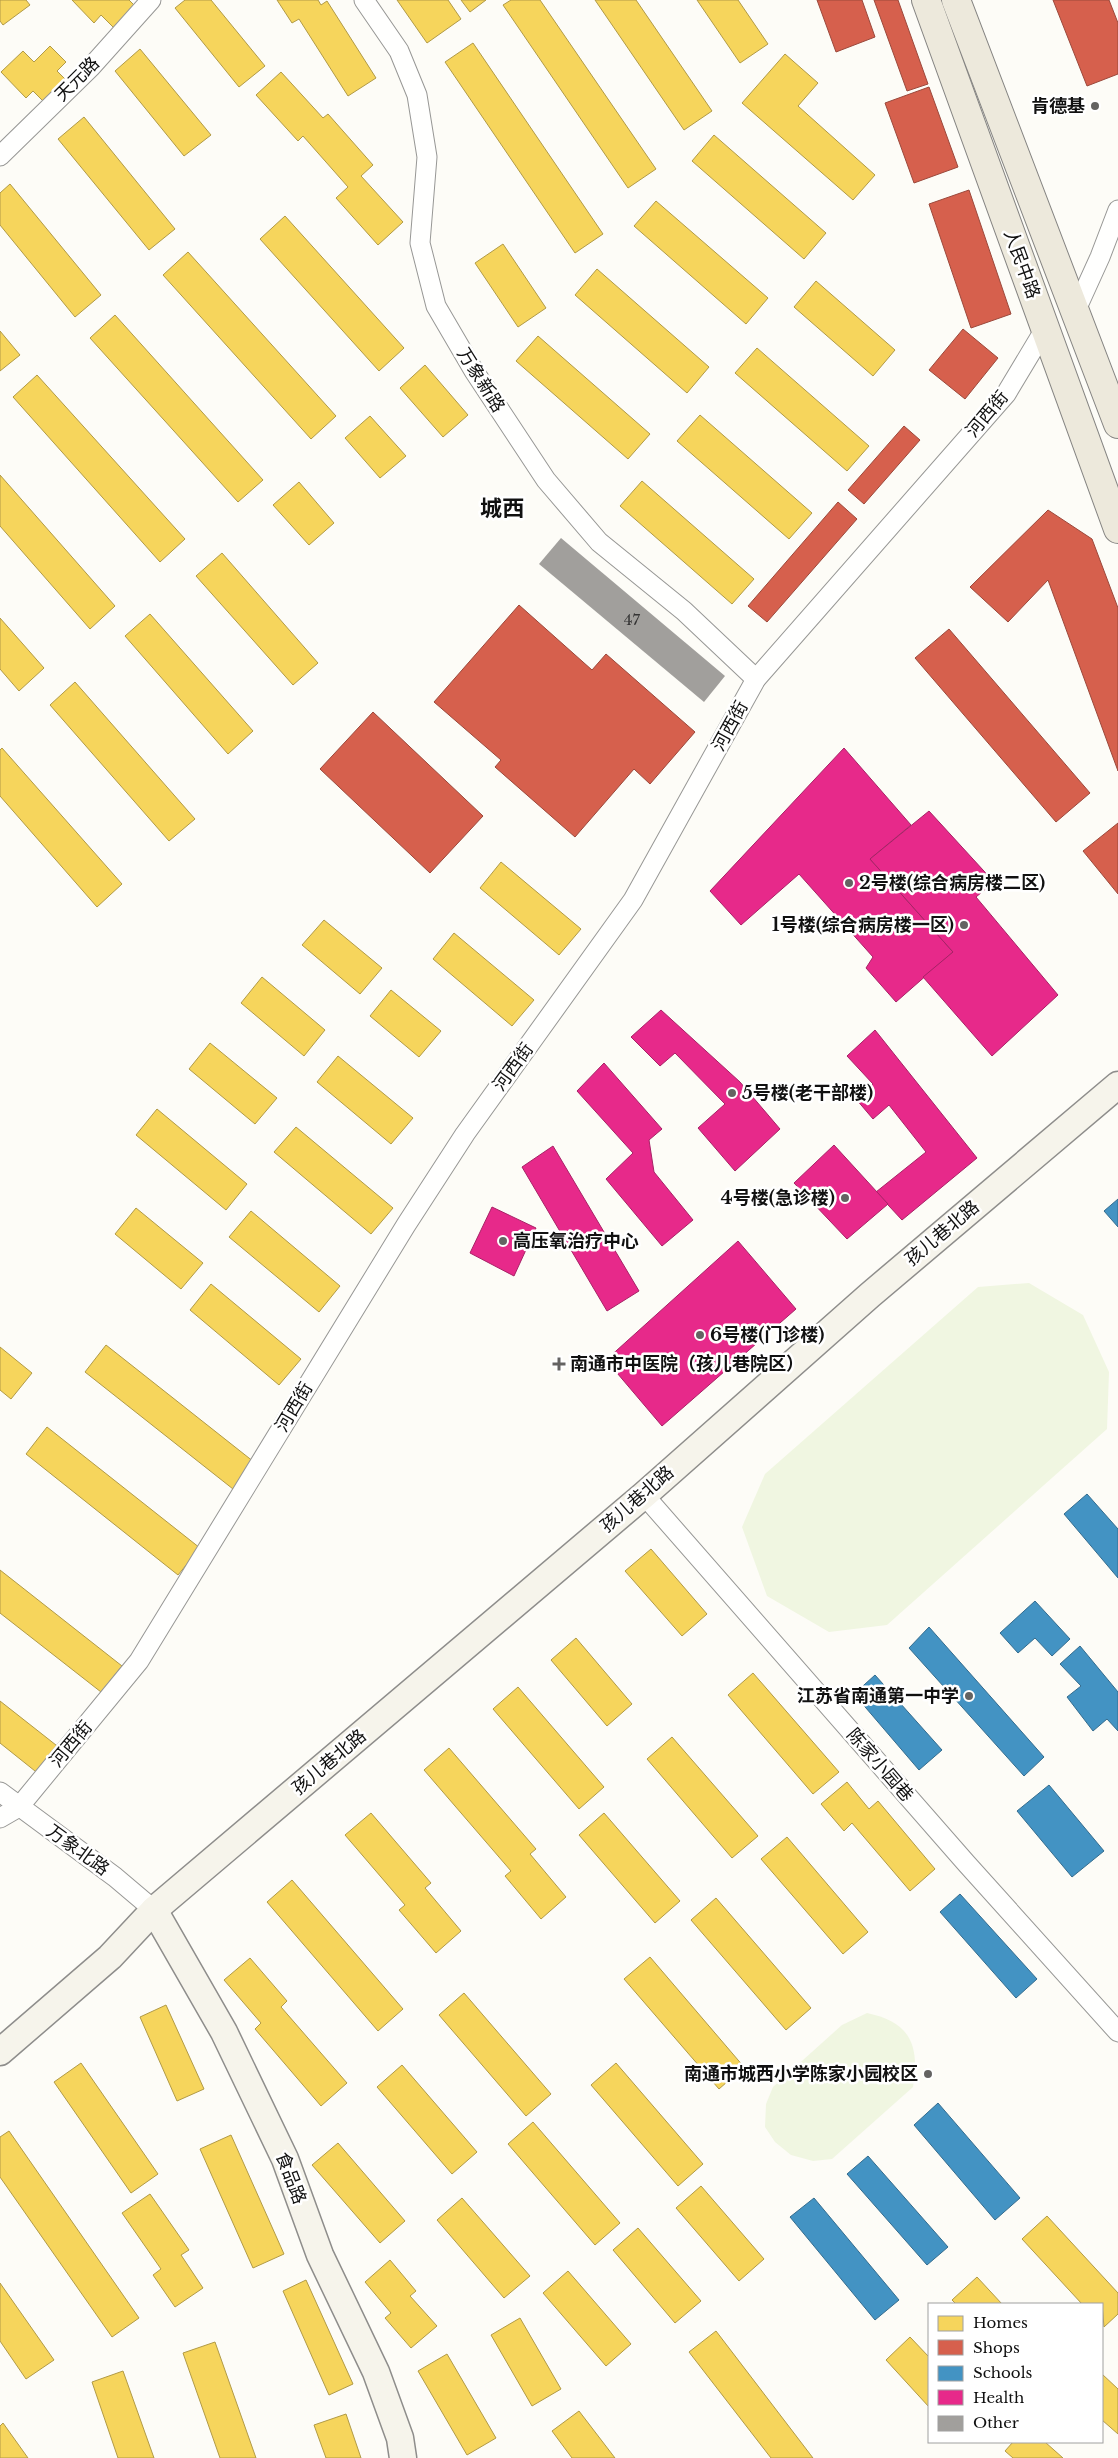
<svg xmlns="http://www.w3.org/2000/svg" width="1118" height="2458" viewBox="0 0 1118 2458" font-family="'Libre Baskerville','Noto Sans SC',serif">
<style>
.pitch{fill:#f0f6e1}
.homes{fill:#f6d55c;stroke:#b19a46}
.shops{fill:#d6604d;stroke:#9b483b}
.schools{fill:#4393c3;stroke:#346c8e}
.health{fill:#e7298a;stroke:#a72266}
.building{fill:#a19f9c}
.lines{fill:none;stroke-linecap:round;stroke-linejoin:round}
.street-casing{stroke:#979795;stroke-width:21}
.secondary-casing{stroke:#8e8d8b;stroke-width:29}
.primary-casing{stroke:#858482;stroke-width:30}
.street{stroke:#fffffe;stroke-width:19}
.secondary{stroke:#f6f4eb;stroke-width:26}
.primary{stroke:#ede9dc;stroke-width:28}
.poi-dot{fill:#646362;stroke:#fff;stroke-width:2}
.labels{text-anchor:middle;stroke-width:5;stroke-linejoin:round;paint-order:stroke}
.number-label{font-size:15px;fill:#353434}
.street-label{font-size:18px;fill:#111;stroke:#fff}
.poi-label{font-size:18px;font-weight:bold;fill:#111;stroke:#fff;text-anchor:end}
.district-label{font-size:22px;font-weight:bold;fill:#111;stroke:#fff}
</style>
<rect width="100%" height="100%" fill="#fdfcf7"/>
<g class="pitch">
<polygon points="1029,1283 1083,1315 1109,1372 1107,1429 887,1625 829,1632 767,1596 742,1527 765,1474 978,1287"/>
<path d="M867,2013C910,2022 920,2045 913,2087L832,2159L813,2161L791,2155L775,2142L765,2127L766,2104L773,2087L842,2025Z"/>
</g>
<g class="homes">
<polygon points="0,0 26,0 30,5 3,25 0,21"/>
<polygon points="72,0 129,0 136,7 114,28 101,15 94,23"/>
<polygon points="185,0 211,0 265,66 239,87 175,8"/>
<polygon points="277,0 318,0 321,5 327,1 376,78 348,96 299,19 292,23"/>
<polygon points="397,0 448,0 461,19 427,43"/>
<polygon points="461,0 486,0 470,12"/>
<polygon points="511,0 540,0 656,169 628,188 503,5"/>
<polygon points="595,0 636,0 712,111 684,130"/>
<polygon points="697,0 738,0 768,44 740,63"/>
<polygon points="473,43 603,234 575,253 445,62"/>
<polygon points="50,46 66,62 57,71 68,82 46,104 33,91 26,98 1,72 23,51 34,62"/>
<polygon points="140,49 211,135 184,156 115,71"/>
<polygon points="785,54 818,83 798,106 875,175 853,200 742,103"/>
<polygon points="281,72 323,118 328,114 373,165 361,176 403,222 378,245 336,198 348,187 303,136 298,141 256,95"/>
<polygon points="84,117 175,229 149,250 58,139"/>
<polygon points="714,135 826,233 804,259 692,161"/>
<polygon points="10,184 101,295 75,317 0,225 0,193"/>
<polygon points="656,201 768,298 746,324 634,226"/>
<polygon points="285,216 404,348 379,371 260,239"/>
<polygon points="503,244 546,308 518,327 475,263"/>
<polygon points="188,252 336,416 311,439 163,275"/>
<polygon points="597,269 709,367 687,393 575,295"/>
<polygon points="816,281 895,350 873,376 794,307"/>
<polygon points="115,315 263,480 238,502 90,338"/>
<polygon points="0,331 20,355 0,371"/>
<polygon points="538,336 650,434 628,459 516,361"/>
<polygon points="757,348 869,446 847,471 735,373"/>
<polygon points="425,365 468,415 443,437 400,388"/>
<polygon points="37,375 185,539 160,562 13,397"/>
<polygon points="700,415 812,513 789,539 677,441"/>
<polygon points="370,416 406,456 380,478 345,438"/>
<polygon points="0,475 115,606 90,629 0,526"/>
<polygon points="642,481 754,579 732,604 620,506"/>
<polygon points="299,482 334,523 309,545 273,505"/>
<polygon points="222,553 318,663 293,685 196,576"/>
<polygon points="150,614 253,731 228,754 125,636"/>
<polygon points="0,618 44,668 19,691 0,669"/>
<polygon points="75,682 195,819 169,841 50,705"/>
<polygon points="2,748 122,884 97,907 0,796 0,750"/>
<polygon points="501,862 581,929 559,955 480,888"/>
<polygon points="324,920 382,968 360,994 302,945"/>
<polygon points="454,933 534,1000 512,1026 433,959"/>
<polygon points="262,977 325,1030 304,1056 241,1003"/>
<polygon points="391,990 441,1031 419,1057 370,1016"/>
<polygon points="210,1043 277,1098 255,1124 189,1069"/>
<polygon points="338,1056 413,1118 391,1144 317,1082"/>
<polygon points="157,1109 247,1184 226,1210 136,1135"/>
<polygon points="296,1127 393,1208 371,1234 274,1152"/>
<polygon points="136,1208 203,1263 181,1289 115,1234"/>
<polygon points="251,1211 340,1286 319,1312 229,1237"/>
<polygon points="211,1284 301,1359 279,1385 190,1310"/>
<polygon points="106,1345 254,1462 233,1489 85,1372"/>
<polygon points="0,1347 32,1373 11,1399 0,1390"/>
<polygon points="47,1427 200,1548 178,1575 26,1454"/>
<polygon points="651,1549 707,1614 682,1636 625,1571"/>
<polygon points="0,1570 122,1666 101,1692 0,1613"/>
<polygon points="576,1638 632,1704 607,1726 551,1660"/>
<polygon points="753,1673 839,1772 813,1794 728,1695"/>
<polygon points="518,1687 604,1787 579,1809 493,1709"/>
<polygon points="0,1701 61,1749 40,1775 0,1743"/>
<polygon points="672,1737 758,1836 732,1858 647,1759"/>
<polygon points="449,1748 536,1849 530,1854 566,1897 541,1919 505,1876 511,1871 424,1770"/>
<polygon points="847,1782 869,1809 878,1801 935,1869 910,1891 852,1823 844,1831 821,1804"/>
<polygon points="371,1813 431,1883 425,1888 461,1931 436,1953 399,1910 405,1905 345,1835"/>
<polygon points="604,1813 680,1901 655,1923 579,1835"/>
<polygon points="787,1837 868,1932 843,1954 761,1859"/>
<polygon points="292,1880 403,2009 378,2031 267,1902"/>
<polygon points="716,1898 811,2008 786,2030 691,1920"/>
<polygon points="650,1957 744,2067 719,2089 624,1979"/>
<polygon points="250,1958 287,2001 281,2007 347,2083 321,2106 255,2029 261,2023 224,1980"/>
<polygon points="464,1993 551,2094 526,2116 439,2015"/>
<polygon points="166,2005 204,2089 177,2101 140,2017"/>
<polygon points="81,2063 158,2174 131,2193 54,2082"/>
<polygon points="616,2063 703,2164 678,2186 591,2085"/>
<polygon points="402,2065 477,2152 452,2174 377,2087"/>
<polygon points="533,2122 620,2223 595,2245 508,2144"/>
<polygon points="9,2131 139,2318 112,2337 0,2177 0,2137"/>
<polygon points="231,2135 284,2254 253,2268 200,2149"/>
<polygon points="338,2143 405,2221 380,2243 312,2165"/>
<polygon points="701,2186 764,2259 739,2281 676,2208"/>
<polygon points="150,2194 189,2250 181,2255 203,2288 175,2307 153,2275 161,2269 122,2213"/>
<polygon points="462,2198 530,2276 504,2298 437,2220"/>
<polygon points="1047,2216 1118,2293 1118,2314 1104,2327 1102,2304 1082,2304 1022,2239"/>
<polygon points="638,2228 701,2301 675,2323 613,2250"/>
<polygon points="390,2260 416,2291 410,2296 437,2326 411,2348 385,2318 391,2313 365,2282"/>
<polygon points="568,2271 631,2344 606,2366 543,2293"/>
<polygon points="977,2277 1002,2304 956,2304 952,2300"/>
<polygon points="306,2280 353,2384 329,2395 283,2291"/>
<polygon points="0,2283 54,2360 26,2379 0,2341"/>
<polygon points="520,2318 561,2389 532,2406 491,2335"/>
<polygon points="716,2331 813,2458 771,2458 689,2352"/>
<polygon points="910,2337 929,2357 929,2407 886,2360"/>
<polygon points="215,2342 256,2458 220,2458 183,2353"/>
<polygon points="447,2354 496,2438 467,2455 418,2371"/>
<polygon points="123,2371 154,2458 118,2458 92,2382"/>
<polygon points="1102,2374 1118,2389 1118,2434 1102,2420"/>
<polygon points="579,2411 615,2458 572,2458 552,2431"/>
<polygon points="346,2414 361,2458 326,2458 314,2425"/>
<polygon points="3,2423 28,2458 0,2458 0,2426"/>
<polygon points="1013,2442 1045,2442 1063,2458 1013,2458 1005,2451"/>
</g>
<g class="shops">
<polygon points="817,0 862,0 875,37 836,52"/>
<polygon points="874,0 898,0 928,84 907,91"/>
<polygon points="1053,0 1109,0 1118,23 1118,74 1087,86"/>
<polygon points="929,87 958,167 914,183 885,103"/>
<polygon points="969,190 1011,314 971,328 929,204"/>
<polygon points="963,329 998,358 965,399 929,370"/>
<polygon points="904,426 920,440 864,504 848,490"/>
<polygon points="838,502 857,519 767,622 748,606"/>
<polygon points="1048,510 1092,539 1118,608 1118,771 1048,580 1008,622 970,587"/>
<polygon points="519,605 592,670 606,654 695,732 650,784 634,769 575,837 495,767 501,760 434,702"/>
<polygon points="949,629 1090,793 1056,822 915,658"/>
<polygon points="373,712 483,816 430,873 320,769"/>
<polygon points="1118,823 1118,894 1083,851"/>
</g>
<g class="schools">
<polygon points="1118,1199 1118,1227 1104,1211"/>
<polygon points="1087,1494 1118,1529 1118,1578 1064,1514"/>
<polygon points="1035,1601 1070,1639 1052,1656 1035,1638 1018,1653 1000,1633"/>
<polygon points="929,1627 1044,1757 1024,1776 909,1648"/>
<polygon points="1080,1646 1118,1692 1118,1731 1107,1719 1093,1731 1067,1697 1081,1686 1060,1664"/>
<polygon points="875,1675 942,1750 919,1770 854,1694"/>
<polygon points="1049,1785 1104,1851 1072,1877 1017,1811"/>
<polygon points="960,1894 1037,1979 1016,1998 940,1912"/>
<polygon points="938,2103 1020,2198 995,2220 914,2125"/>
<polygon points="868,2156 948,2247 927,2265 847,2174"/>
<polygon points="814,2198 899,2300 875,2320 790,2217"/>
</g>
<g class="health">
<polygon points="844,748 911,825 870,859 953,952 896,1002 866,968 873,957 799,874 741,925 710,891"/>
<polygon points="929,811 994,882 976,897 1058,995 992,1056 923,977 953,952 870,859"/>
<polygon points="661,1010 740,1082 780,1129 735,1171 698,1128 725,1104 675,1053 660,1066 631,1037"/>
<polygon points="875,1030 977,1158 902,1220 876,1192 926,1152 889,1105 873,1119 856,1099 873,1084 847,1056"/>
<polygon points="604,1063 662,1129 649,1140 654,1172 693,1220 662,1246 606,1179 633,1153 577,1091"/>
<polygon points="834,1145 888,1204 847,1239 794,1183"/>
<polygon points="553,1146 639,1291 607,1311 522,1167"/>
<polygon points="492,1207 536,1228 514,1276 470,1253"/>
<polygon points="738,1241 796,1309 662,1426 606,1360"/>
</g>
<polygon class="building" points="561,538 725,676 704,702 539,564"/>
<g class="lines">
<g class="street-casing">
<g id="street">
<polyline points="364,0 399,51 417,95 427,157 420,243 436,306 474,371 546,480 599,542 684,611 756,679"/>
<polyline points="0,156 91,67 151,0"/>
<polyline points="1075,312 1100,257 1118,210"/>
<polyline points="644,1495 966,1863 1118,2032"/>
<polyline points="0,1792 115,1877 154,1910"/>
<polyline points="0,1818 19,1807 139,1661 406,1225 465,1134 633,900 756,679 1006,394 1045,329"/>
</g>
</g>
<g class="secondary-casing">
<g id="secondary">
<polyline points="154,1910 224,2032 285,2159 320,2255 376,2372 400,2438 403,2458"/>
<polyline points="0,2052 110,1957 154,1910 644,1495 870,1295 1118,1085"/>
</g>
</g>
<g class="primary-casing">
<g id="primary">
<polyline points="926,0 1118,529"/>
<polyline points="956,0 1118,424"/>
</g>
</g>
<use href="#street" class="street"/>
<use href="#secondary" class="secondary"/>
<use href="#primary" class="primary"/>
</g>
<g class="poi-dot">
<circle cx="1095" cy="106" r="5"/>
<circle cx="849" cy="883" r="5"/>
<circle cx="964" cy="925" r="5"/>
<circle cx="732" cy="1093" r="5"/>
<circle cx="845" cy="1198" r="5"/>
<circle cx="503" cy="1241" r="5"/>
<circle cx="700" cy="1335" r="5"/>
<path d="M556.5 1356.5h5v5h5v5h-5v5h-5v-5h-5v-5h5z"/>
<circle cx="969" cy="1696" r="5"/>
<circle cx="928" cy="2074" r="5"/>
</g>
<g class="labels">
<g class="number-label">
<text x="632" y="625">47</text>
</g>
<g class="street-label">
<text transform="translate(77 79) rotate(-45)" y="6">天元路</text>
<text transform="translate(1022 264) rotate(70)" y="6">人民中路</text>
<text transform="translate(481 380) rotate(58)" y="6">万象新路</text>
<text transform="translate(987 414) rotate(-50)" y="6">河西街</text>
<text transform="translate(730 726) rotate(-61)" y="6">河西街</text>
<text transform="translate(513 1067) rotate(-54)" y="6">河西街</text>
<text transform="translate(942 1233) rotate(-40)" y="6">孩儿巷北路</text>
<text transform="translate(294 1407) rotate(-59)" y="6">河西街</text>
<text transform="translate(637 1499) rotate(-41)" y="6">孩儿巷北路</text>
<text transform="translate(71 1744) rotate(-50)" y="6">河西街</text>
<text transform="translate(329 1762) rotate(-40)" y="6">孩儿巷北路</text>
<text transform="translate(880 1765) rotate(49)" y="6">陈家小园巷</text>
<text transform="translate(78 1850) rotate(36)" y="6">万象北路</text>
<text transform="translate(291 2178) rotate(69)" y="6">食品路</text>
</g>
<g class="poi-label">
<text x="1085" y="112">肯德基</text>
<text x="859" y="889" text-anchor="start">2号楼(综合病房楼二区)</text>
<text x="954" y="931">1号楼(综合病房楼一区)</text>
<text x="742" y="1099" text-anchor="start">5号楼(老干部楼)</text>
<text x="835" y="1204">4号楼(急诊楼)</text>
<text x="513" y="1247" text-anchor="start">高压氧治疗中心</text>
<text x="710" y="1341" text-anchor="start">6号楼(门诊楼)</text>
<text x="570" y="1370" text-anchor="start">南通市中医院（孩儿巷院区）</text>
<text x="959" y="1702">江苏省南通第一中学</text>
<text x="918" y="2080">南通市城西小学陈家小园校区</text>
</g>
<g class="district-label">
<text x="502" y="516">城西</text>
</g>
</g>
<rect x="928" y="2303" width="175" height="140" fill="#ffffff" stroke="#a0a0a0"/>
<rect x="938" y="2316" width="25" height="15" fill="#f6d55c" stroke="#a0a0a0"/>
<text x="973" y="2328" font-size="15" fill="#111111">Homes</text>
<rect x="938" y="2340" width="25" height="15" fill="#d6604d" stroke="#a0a0a0"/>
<text x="973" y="2353" font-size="15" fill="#111111">Shops</text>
<rect x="938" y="2366" width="25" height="15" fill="#4393c3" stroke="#a0a0a0"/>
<text x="973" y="2378" font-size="15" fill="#111111">Schools</text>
<rect x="938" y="2390" width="25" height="15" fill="#e7298a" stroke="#a0a0a0"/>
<text x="973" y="2403" font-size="15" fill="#111111">Health</text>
<rect x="938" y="2416" width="25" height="15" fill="#a19f9c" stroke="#a0a0a0"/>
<text x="973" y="2428" font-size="15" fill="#111111">Other</text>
</svg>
